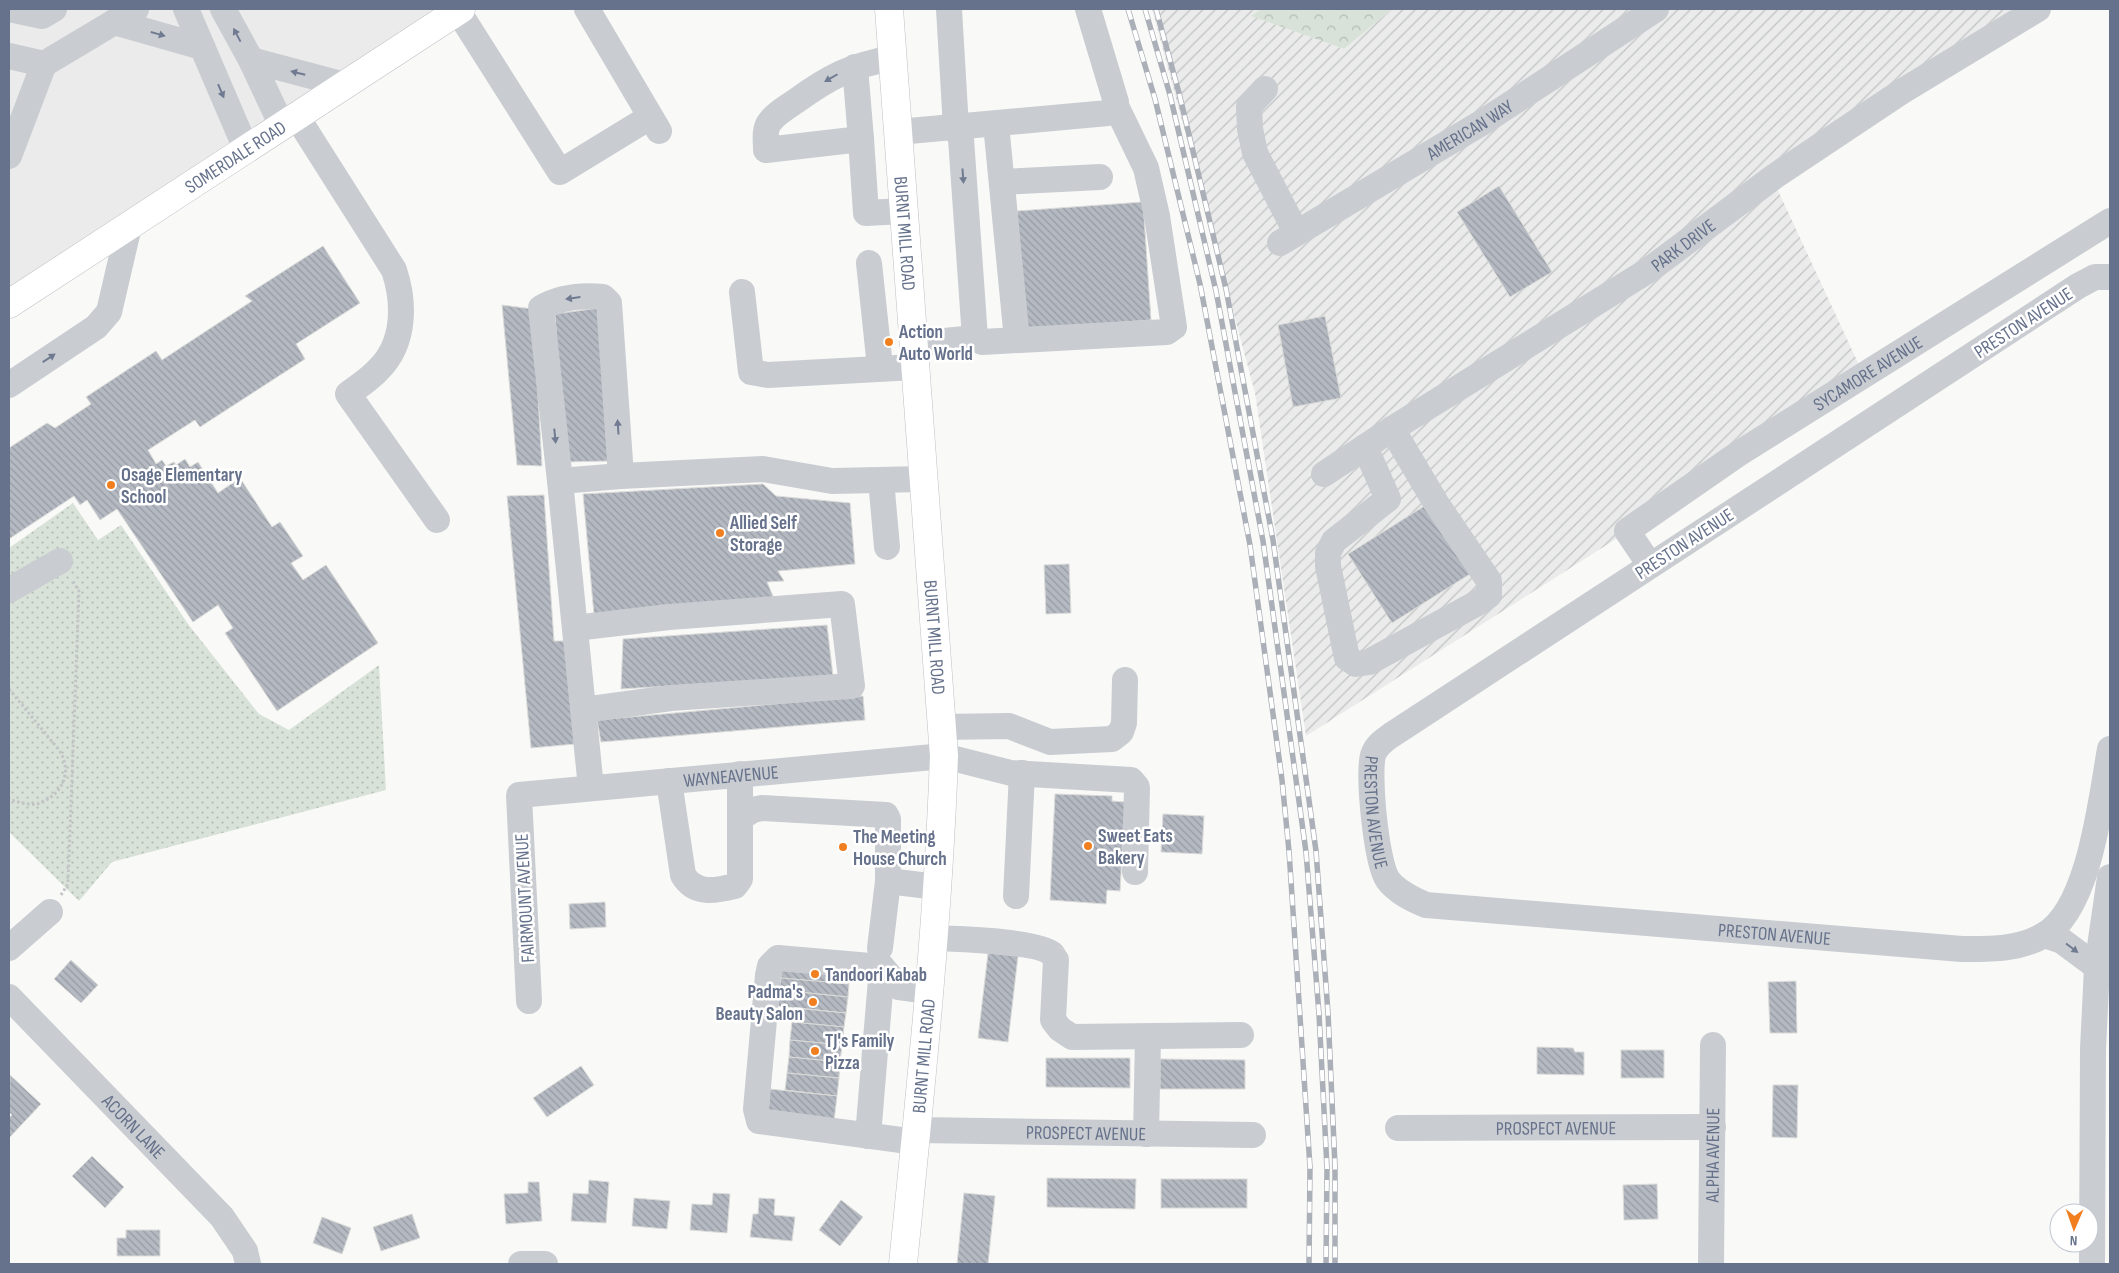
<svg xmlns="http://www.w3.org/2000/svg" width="2119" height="1273" viewBox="0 0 2119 1273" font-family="'Sofia Sans Condensed',sans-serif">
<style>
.built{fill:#eaebea}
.industrial{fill:url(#industrial-furrows)}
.forest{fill:url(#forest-crowns)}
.park{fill:url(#park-dots)}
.building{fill:url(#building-back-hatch);stroke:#dbdcd9}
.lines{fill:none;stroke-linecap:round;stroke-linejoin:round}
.major-casing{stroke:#bec0c5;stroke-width:29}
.path{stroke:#c2c4c7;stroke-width:3;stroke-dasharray:2.5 2.5;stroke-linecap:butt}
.minor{stroke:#c9ccd1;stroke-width:26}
.major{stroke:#fff;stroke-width:28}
.rail-casing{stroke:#abafb7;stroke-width:5.5}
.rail{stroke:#fff;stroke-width:4;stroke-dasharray:11;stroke-linecap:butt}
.oneway{fill:#707b92}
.poi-dot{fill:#f17e1f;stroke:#fff;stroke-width:2}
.labels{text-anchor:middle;stroke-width:5;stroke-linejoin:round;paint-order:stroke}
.street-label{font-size:19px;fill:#66728b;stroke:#fff}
.poi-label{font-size:19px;font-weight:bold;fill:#66728b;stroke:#fff;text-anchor:start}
</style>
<defs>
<pattern id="industrial-furrows" width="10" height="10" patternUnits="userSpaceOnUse" patternTransform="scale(1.25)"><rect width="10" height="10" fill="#eaebea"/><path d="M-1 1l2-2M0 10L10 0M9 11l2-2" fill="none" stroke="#c1c3c4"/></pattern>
<pattern id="forest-crowns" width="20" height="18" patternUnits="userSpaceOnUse" patternTransform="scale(1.25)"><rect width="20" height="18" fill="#d9e2d8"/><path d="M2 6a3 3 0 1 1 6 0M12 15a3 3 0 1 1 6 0" fill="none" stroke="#b4bcb5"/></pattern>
<pattern id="park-dots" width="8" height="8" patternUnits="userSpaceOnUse" patternTransform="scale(1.25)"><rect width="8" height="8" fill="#d9e2d8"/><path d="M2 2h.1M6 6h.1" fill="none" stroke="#b4bcb5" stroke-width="1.8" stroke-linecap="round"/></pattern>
<pattern id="building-back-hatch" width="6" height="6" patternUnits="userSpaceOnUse" patternTransform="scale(1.25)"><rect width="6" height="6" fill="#b4b9c2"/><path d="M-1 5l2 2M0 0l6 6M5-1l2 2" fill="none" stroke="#969ba4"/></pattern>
</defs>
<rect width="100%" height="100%" fill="#f9faf7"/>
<polygon class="built" points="9,9 461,9 9,304"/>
<polygon class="industrial" points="1152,9 1261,9 1252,16 1344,49 1392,9 2044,9 1775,184 1866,380 1306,736 1255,393"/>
<polygon class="forest" points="1261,9 1392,9 1344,49 1251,16"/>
<polygon class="park" points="73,503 98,540 121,525 188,624 259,714 289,730 379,665 386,790 112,862 79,901 9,832 9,548"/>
<g class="building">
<polygon points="1499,186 1552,272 1510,297 1457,212"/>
<polygon points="1143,202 1151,320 1025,329 1017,211"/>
<polygon points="323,246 360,303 296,344 305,359 200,427 195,420 148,450 156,464 162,460 166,466 174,462 176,465 185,459 190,467 198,462 218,493 240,478 272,527 280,522 303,556 291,563 303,580 326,565 378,643 277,711 225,633 233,628 218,605 193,622 117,509 100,520 87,500 80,505 74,496 9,539 9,448 47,423 55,428 91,404 86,397 156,351 162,360 252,301 245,296"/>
<polygon points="502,305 533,309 542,466 517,465"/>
<polygon points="598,308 608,461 565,462 555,314"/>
<polygon points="1325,316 1341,398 1293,407 1278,325"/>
<polygon points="763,484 776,496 850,503 855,564 778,571 784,581 767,582 775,601 594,615 583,494"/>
<polygon points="544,495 554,641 566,641 575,744 531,748 507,496"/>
<polygon points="1426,505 1470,574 1392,623 1348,554"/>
<polygon points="1069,564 1071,613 1046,614 1044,565"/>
<polygon points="827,625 833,676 621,689 623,639"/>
<polygon points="863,696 865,720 601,742 597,720"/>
<polygon points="1055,794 1112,796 1112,801 1125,802 1120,891 1107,890 1106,904 1050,900"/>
<polygon points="1163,814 1204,816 1202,854 1161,852"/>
<polygon points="605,902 606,927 570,929 569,904"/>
<polygon points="988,953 1018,956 1008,1042 978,1038"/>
<polygon points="71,960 98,985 81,1003 54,979"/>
<polygon points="782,964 850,971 849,984 781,978"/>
<polygon points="781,978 849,984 848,997 779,990"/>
<polygon points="1796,981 1797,1033 1770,1033 1768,982"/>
<polygon points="779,990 848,997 846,1013 778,1006"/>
<polygon points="793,1008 846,1013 844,1027 792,1022"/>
<polygon points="792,1022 844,1027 842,1045 790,1040"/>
<polygon points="790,1040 842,1045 840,1062 789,1057"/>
<polygon points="1537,1047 1573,1048 1575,1052 1584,1052 1584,1075 1537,1074"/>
<rect x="1621" y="1050" width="43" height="28"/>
<polygon points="789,1057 840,1062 839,1078 787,1073"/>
<polygon points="1046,1058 1130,1058 1130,1088 1046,1087"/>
<polygon points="1160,1059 1245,1060 1245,1089 1160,1089"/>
<polygon points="581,1066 594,1085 547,1117 533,1098"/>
<polygon points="787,1073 839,1078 837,1096 785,1090"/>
<polygon points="10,1075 41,1104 9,1138 9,1118 12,1115 9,1112"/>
<polygon points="1773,1085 1798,1085 1797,1138 1772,1137"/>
<polygon points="770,1089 837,1096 834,1121 768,1114"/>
<polygon points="92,1156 124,1187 105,1208 72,1176"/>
<polygon points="1047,1178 1136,1179 1135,1209 1047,1207"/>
<rect x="1161" y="1179" width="86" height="29"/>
<polygon points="589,1180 609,1182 606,1223 571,1221 573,1193 588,1194"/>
<polygon points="528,1182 539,1182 542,1221 506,1224 504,1194 528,1193"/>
<polygon points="1657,1184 1658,1219 1624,1220 1623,1185"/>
<polygon points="713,1193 730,1194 727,1233 690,1230 692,1204 712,1205"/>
<polygon points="964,1193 995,1196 988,1264 957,1264"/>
<polygon points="634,1198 670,1201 667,1229 632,1226"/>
<polygon points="759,1198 775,1199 774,1215 795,1217 792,1241 750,1237 753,1214 758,1214"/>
<polygon points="841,1200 863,1217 840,1246 819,1230"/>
<polygon points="412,1214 420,1238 381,1251 373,1227"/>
<polygon points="322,1217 351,1228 342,1254 313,1243"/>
<polygon points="126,1230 160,1230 160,1256 117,1256 117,1238 126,1238"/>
</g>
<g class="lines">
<g class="major-casing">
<g id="major">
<path id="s10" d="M889,9L944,756C938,926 920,1095 903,1264"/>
<path id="s11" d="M9,304L461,9"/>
</g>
</g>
<g class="path">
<path d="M9,689L59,750C71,768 66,789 46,800C43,801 39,804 36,804C27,805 17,802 9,799"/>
<polyline points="61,895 68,884 79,591 72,580"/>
</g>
<g class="minor">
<polyline points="9,9 42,16 54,9"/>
<polyline points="186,9 246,149"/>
<polyline points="223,9 251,60 282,126"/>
<polyline points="587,9 659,131"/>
<polyline points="949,9 956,128 961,139 975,338"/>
<polyline points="458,11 560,172 650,117"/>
<polyline points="114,22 202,47"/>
<polyline points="9,56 44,64"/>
<path d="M893,58C852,65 829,77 796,101C787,107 775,114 769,123C764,131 766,141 766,150L861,139L866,213L904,211"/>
<polyline points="251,60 345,85"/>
<polyline points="855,67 861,139"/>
<polyline points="1265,89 1249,106 1250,129 1255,153 1296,232"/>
<path d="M297,117L394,270C405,303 405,343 379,369C370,379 359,386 348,394L437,520"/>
<polyline points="996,124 1017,340"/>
<polyline points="898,132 1108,113 1116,106 1116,102 1088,9"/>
<polyline points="9,156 44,64 136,9"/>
<polyline points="1002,182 1100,177"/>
<path id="s1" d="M1280,243L1483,122L1656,9"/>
<polyline points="869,263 880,367"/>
<path id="s2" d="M2110,277H2095L2078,286L1390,736C1383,741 1376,746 1373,755C1368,776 1376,863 1388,880C1397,892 1412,899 1426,905L1962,949C1989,949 2019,950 2044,935C2090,909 2101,798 2110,749"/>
<polyline points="742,292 751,372 768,375 915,367"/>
<polyline points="914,344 975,338 982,342 1167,332 1174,327 1157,216 1146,168 1116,106"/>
<polyline points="9,385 96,327 109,312 129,226"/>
<polyline points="1365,447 1388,499 1334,541 1328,553 1328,566 1347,658 1356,664 1369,662 1481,601 1489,595 1489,581 1436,503 1392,429"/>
<path id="s3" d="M1324,474L1392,429L1649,270L1775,176L1901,92L2038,9"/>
<polyline points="881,480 887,547"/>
<path d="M560,481L541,308C560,297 582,295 603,297L609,303L621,476"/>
<path id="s4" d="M1650,565L1627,531L1738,454L2110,221"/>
<polyline points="9,590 60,561"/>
<polyline points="575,628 669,617 842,604 852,686 671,698 583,710"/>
<polyline points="941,727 1009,726 1050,742 1112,739 1121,732 1124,723 1125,680"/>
<path d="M669,781L683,875C695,895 715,891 735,886L740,879V774"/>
<polyline points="591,788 560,481 621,476 763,469 832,481 923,479"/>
<polyline points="740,818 753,810 762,808 886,815 888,819 888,881 937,887"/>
<polyline points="1016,896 1022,773"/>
<polyline points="2044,935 2062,941 2097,967"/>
<path d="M933,938C954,939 1039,941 1052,954C1053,954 1055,960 1056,960L1053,1020L1060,1029L1072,1037L1241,1035"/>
<polyline points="9,948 50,912"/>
<polyline points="880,948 888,881"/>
<path id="s5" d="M9,997L222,1217L245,1251L248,1264"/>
<path id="s6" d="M529,1001L519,795L944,756L1011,773L1131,780L1137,787L1135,872"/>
<path id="s7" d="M1398,1128L1713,1127"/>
<path id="s8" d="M917,1130L1253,1135"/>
<polyline points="1146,1134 1148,1037"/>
<polyline points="868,1136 882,967"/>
<polyline points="916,1142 759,1121 756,1109 768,975 770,966 778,958 882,967 899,987 928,991"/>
<polyline points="521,1264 545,1264"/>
<path id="s9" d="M1711,1264L1713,1045"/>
<polyline points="2092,1264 2093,1049 2097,967 2110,877"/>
</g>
<use href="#major" class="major"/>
<g class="rail-casing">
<g id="rail">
<polyline points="1128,9 1155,99 1200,284 1250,545 1282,780 1289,851 1310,1167 1309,1264"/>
<polyline points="1145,9 1170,95 1216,291 1263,541 1306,852 1319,1014 1327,1168 1326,1264"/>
<polyline points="1156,9 1179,93 1226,289 1273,540 1316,851 1328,1013 1335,1166 1335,1264"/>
</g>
</g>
<use href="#rail" class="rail"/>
</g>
<defs><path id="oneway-solid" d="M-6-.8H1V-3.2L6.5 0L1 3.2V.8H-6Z" transform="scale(1.25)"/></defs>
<g class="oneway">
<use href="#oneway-solid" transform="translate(158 34) rotate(16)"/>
<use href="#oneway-solid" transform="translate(237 35) rotate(-118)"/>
<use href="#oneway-solid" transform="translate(298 73) rotate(-166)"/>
<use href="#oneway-solid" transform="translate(831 78) rotate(150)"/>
<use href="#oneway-solid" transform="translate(221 91) rotate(67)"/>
<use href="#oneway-solid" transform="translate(963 176) rotate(86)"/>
<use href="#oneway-solid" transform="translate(573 298) rotate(172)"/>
<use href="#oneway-solid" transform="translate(49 358) rotate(-33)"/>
<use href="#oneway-solid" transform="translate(618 427) rotate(-94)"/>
<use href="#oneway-solid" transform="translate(555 436) rotate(84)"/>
<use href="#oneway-solid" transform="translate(2072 948) rotate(37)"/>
</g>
<g class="poi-dot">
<circle cx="889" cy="342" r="5"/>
<circle cx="111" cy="485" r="5"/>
<circle cx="720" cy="533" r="5"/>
<circle cx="1088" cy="846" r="5"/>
<circle cx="843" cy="847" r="5"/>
<circle cx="815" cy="974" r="5"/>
<circle cx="813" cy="1002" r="5"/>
<circle cx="815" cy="1051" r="5"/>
</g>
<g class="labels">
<g class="street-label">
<text dy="7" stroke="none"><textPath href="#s1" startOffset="221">AMERICAN WAY</textPath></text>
<text dy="7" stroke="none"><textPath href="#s11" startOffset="270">SOMERDALE ROAD</textPath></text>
<text dy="7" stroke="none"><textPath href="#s10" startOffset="225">BURNT MILL ROAD</textPath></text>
<text dy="7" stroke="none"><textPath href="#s3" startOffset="426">PARK DRIVE</textPath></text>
<text transform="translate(2023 322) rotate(-33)" y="7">PRESTON AVENUE</text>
<text dy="7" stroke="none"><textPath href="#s4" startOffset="329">SYCAMORE AVENUE</textPath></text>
<text transform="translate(1684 543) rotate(-33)" y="7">PRESTON AVENUE</text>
<text dy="7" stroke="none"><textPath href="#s10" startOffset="630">BURNT MILL ROAD</textPath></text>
<text dy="7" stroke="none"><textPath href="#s6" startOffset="419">WAYNEAVENUE</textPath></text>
<text dy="7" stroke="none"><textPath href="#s2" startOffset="940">PRESTON AVENUE</textPath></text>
<text transform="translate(524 898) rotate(-93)" y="7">FAIRMOUNT AVENUE</text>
<text dy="7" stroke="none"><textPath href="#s2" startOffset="1405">PRESTON AVENUE</textPath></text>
<text transform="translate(923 1056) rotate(-85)" y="7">BURNT MILL ROAD</text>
<text dy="7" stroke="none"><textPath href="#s5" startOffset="180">ACORN LANE</textPath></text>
<text dy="7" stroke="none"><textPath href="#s7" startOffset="158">PROSPECT AVENUE</textPath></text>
<text dy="7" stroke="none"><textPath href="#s8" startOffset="169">PROSPECT AVENUE</textPath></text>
<text dy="7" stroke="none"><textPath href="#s9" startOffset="109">ALPHA AVENUE</textPath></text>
</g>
<g class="poi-label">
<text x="899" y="338">Action<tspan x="899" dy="22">Auto World</tspan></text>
<text x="121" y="481">Osage Elementary<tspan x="121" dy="22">School</tspan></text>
<text x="730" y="529">Allied Self<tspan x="730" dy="22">Storage</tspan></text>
<text x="1098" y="842">Sweet Eats<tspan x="1098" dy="22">Bakery</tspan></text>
<text x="853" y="843">The Meeting<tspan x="853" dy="22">House Church</tspan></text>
<text x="825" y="981">Tandoori Kabab</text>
<text x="803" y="998" text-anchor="end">Padma's<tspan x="803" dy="22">Beauty Salon</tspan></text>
<text x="825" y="1047">TJ's Family<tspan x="825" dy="22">Pizza</tspan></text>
</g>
</g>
<rect width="2119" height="1273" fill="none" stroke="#66728b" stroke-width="20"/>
<g transform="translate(2074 1228) rotate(182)"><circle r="24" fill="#ffffff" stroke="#c2c7d1"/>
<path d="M0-4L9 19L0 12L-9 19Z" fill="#f17e1f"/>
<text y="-8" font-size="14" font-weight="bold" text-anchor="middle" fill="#66728b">N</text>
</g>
</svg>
